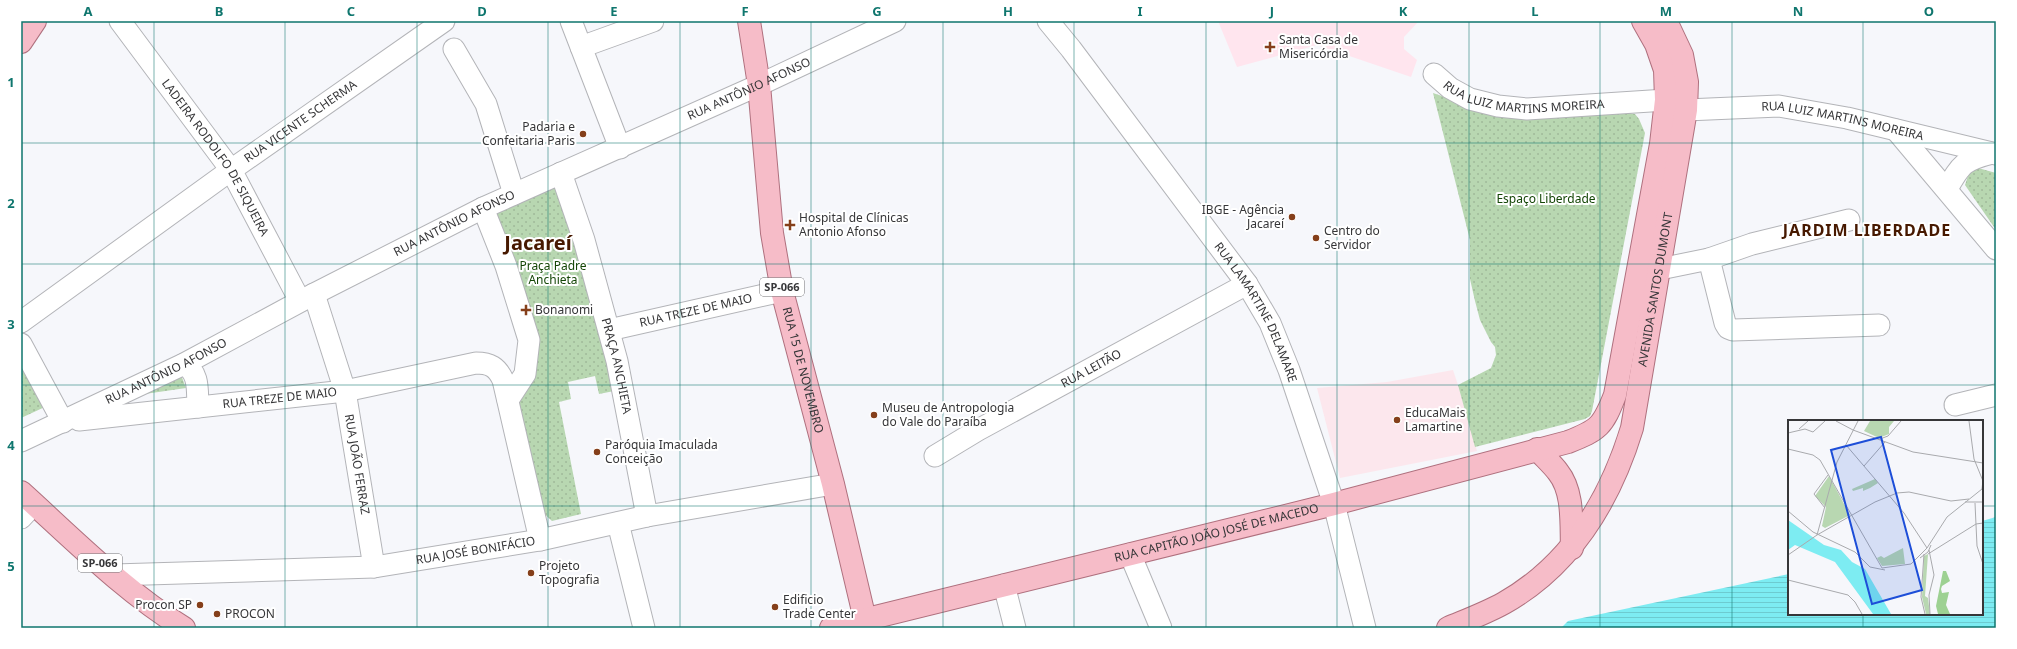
<svg xmlns="http://www.w3.org/2000/svg" width="2017" height="649" viewBox="0 0 2017 649" font-family="'Noto Sans',sans-serif">
<style>
.education{fill:#fce7ed}
.medical{fill:#ffe5ee}
.park{fill:url(#park-dots)}
.water{fill:url(#water-rules)}
.lines{fill:none;stroke-linecap:round;stroke-linejoin:round}
.minor-casing{stroke:#b3b4b8;stroke-width:23}
.major-casing{stroke:#af707e;stroke-width:24}
.minor{stroke:#fff;stroke-width:21}
.major{stroke:#f6bcc8;stroke-width:22}
.grid{fill:none;stroke:#0f766e;stroke-width:1;stroke-opacity:0.55}
.poi-dot{fill:#853f1a;stroke:#fff;stroke-width:1.5}
.labels{text-anchor:middle;stroke-width:4;stroke-linejoin:round;paint-order:stroke}
.shield{fill:#fff;stroke:#727274;stroke-width:1}
.shield-label{font-size:11px;font-weight:bold;fill:#363638}
.poi-label{font-size:12px;fill:#363638;stroke:#fff;text-anchor:start}
.street-label{font-size:12px;fill:#363638;stroke:#fff}
.park-label{font-size:12px;fill:#144606;stroke:#fff}
.district-label{font-size:16px;font-weight:bold;letter-spacing:1px;fill:#471900;stroke:#fff}
.town-label{font-size:20px;font-weight:bold;fill:#471900;stroke:#fff}
.inset-road{fill:none;stroke:#a9aaad;stroke-width:1}
.view{fill:#1d4ed8;fill-opacity:0.15;stroke:#1d4ed8;stroke-width:2}
.inset-edge{fill:none;stroke:#363638;stroke-width:2}
.neatline{fill:none;stroke:#0f766e;stroke-width:1.5}
.grid-label{font-size:13px;text-anchor:middle;font-weight:bold;fill:#0f766e}
</style>
<defs>
<pattern id="park-dots" width="8" height="8" patternUnits="userSpaceOnUse"><rect width="8" height="8" fill="#b8d7b1"/><path d="M2 2h.1M6 6h.1" fill="none" stroke="#9fb999" stroke-width="1.8" stroke-linecap="round"/></pattern>
<pattern id="water-rules" width="6" height="5" patternUnits="userSpaceOnUse"><rect width="6" height="5" fill="#7decf2"/><path d="M0 2.5h6" fill="none" stroke="#6dcbd0"/></pattern>
</defs>
<rect width="100%" height="100%" fill="#f6f7fb"/>
<polygon class="education" points="1453,370 1458,385 1477,451 1340,478 1317,388 1387,382"/>
<polygon class="medical" points="1218,21 1419,21 1404,37 1404,49 1417,60 1411,77 1317,45 1237,67"/>
<g class="park">
<polygon points="1433,93 1492,113 1628,113 1635,114 1639,119 1645,133 1592,411 1590,416 1585,419 1475,447 1458,385 1491,368 1496,355 1495,347 1491,342 1480,320 1475,301 1470,279 1470,240"/>
<polygon points="1978,168 1996,173 1996,230 1965,185 1969,173"/>
<polygon points="557,182 582,254 614,391 599,394 595,376 568,382 571,399 559,402 581,514 552,521 542,512 516,400 532,375 495,212"/>
<polygon points="21,367 47,406 21,418"/>
<polygon points="181,375 186,388 131,396"/>
</g>
<polygon class="water" points="1996,517 1996,628 1561,628 1568,621 1789,574 1789,614 1982,614 1982,521"/>
<g class="lines">
<g class="minor-casing">
<g id="minor">
<path id="s1" d="M120,21L231,170L300,301"/>
<polyline points="571,21 620,148"/>
<path id="s2" d="M1048,21L1071,49L1247,284L1270,323L1289,370L1334,504L1365,628"/>
<polyline points="581,47 653,21"/>
<polyline points="454,49 486,104 514,194"/>
<path id="s3" d="M1434,74L1450,88L1470,99L1498,106L1527,109L1666,100"/>
<path id="s4" d="M1686,110L1779,106L1847,118L1996,154"/>
<polyline points="1896,130 1996,249"/>
<path id="s5" d="M561,173L584,240L617,361L647,516"/>
<path d="M1947,189C1961,164 1964,160 1992,153"/>
<polyline points="483,208 506,266 529,340 525,374 508,400"/>
<polyline points="1709,259 1725,323 1728,328 1733,330 1879,325"/>
<polyline points="1660,269 1709,259 1752,244 1849,220"/>
<path id="s6" d="M314,294L345,391L374,567"/>
<path id="s7" d="M21,322L231,170L444,21"/>
<path id="s8" d="M609,330L782,291"/>
<polyline points="21,344 63,422"/>
<path d="M184,364C200,373 197,391 198,407"/>
<polyline points="1955,405 1996,395"/>
<path id="s9" d="M79,420L345,391L476,363C490,363 497,367 503,380L540,540"/>
<path id="s10" d="M21,441L184,364L314,294L483,208L759,85L895,21"/>
<path id="s11" d="M935,456L978,430L1247,284"/>
<polyline points="21,518 34,504"/>
<polyline points="618,523 644,628"/>
<polyline points="1130,554 1161,628"/>
<path id="s12" d="M114,575L374,567L540,540L647,516L833,484"/>
<polyline points="1004,585 1015,628"/>
</g>
</g>
<g class="major-casing">
<g id="major">
<path id="s13" d="M749,21L759,85L772,233L782,291L833,484L867,628"/>
<polyline points="21,42 35,21"/>
<path d="M1537,449C1544,457 1552,464 1558,472C1574,492 1571,523 1572,548"/>
<path d="M21,492C73,539 124,591 184,628"/>
<path id="s14" d="M831,628L1334,504L1568,442C1599,430 1603,426 1615,395L1661,144L1666,100L1665,70L1656,44L1643,21"/>
<path id="s15" d="M1448,628C1467,620 1486,613 1504,603C1571,565 1610,500 1632,428L1686,110L1687,82L1682,55L1666,21"/>
</g>
</g>
<use href="#minor" class="minor"/>
<use href="#major" class="major"/>
</g>
<path class="grid" d="M154,21V628M285,21V628M417,21V628M548,21V628M680,21V628M811,21V628M943,21V628M1074,21V628M1206,21V628M1337,21V628M1469,21V628M1600,21V628M1732,21V628M1863,21V421M21,143H1996M21,264H1996M21,385H1996M21,506H1789M1982,506H1996M1863,614V628"/>
<g class="poi-dot">
<path d="M1268 41h4v4h4v4h-4v4h-4v-4h-4v-4h4z"/>
<circle cx="583" cy="134" r="4"/>
<circle cx="1292" cy="217" r="4"/>
<path d="M788 219h4v4h4v4h-4v4h-4v-4h-4v-4h4z"/>
<circle cx="1316" cy="238" r="4"/>
<path d="M524 304h4v4h4v4h-4v4h-4v-4h-4v-4h4z"/>
<circle cx="874" cy="415" r="4"/>
<circle cx="1397" cy="420" r="4"/>
<circle cx="597" cy="452" r="4"/>
<circle cx="531" cy="573" r="4"/>
<circle cx="200" cy="605" r="4"/>
<circle cx="775" cy="607" r="4"/>
<circle cx="217" cy="614" r="4"/>
</g>
<g class="labels">
<g class="shield">
<rect x="760" y="278" width="44" height="18" rx="3"/>
<rect x="78" y="554" width="44" height="18" rx="3"/>
</g>
<g class="shield-label">
<text x="782" y="291">SP-066</text>
<text x="100" y="567">SP-066</text>
</g>
<g class="poi-label">
<text x="1279" y="44">Santa Casa de<tspan x="1279" dy="14">Misericórdia</tspan></text>
<text x="575" y="131" text-anchor="end">Padaria e<tspan x="575" dy="14">Confeitaria Paris</tspan></text>
<text x="1284" y="214" text-anchor="end">IBGE - Agência<tspan x="1284" dy="14">Jacareí</tspan></text>
<text x="799" y="222">Hospital de Clínicas<tspan x="799" dy="14">Antonio Afonso</tspan></text>
<text x="1324" y="235">Centro do<tspan x="1324" dy="14">Servidor</tspan></text>
<text x="535" y="314">Bonanomi</text>
<text x="882" y="412">Museu de Antropologia<tspan x="882" dy="14">do Vale do Paraíba</tspan></text>
<text x="1405" y="417">EducaMais<tspan x="1405" dy="14">Lamartine</tspan></text>
<text x="605" y="449">Paróquia Imaculada<tspan x="605" dy="14">Conceição</tspan></text>
<text x="539" y="570">Projeto<tspan x="539" dy="14">Topografia</tspan></text>
<text x="783" y="604">Edificio<tspan x="783" dy="14">Trade Center</tspan></text>
<text x="192" y="609" text-anchor="end">Procon SP</text>
<text x="225" y="618">PROCON</text>
</g>
<g class="street-label">
<text dy="4" stroke="none"><textPath href="#s10" startOffset="809">RUA ANTÔNIO AFONSO</textPath></text>
<text dy="4" stroke="none"><textPath href="#s3" startOffset="97">RUA LUIZ MARTINS MOREIRA</textPath></text>
<text dy="4" stroke="none"><textPath href="#s7" startOffset="344">RUA VICENTE SCHERMA</textPath></text>
<text dy="4" stroke="none"><textPath href="#s4" startOffset="158">RUA LUIZ MARTINS MOREIRA</textPath></text>
<text dy="4" stroke="none"><textPath href="#s1" startOffset="167">LADEIRA RODOLFO DE SIQUEIRA</textPath></text>
<text dy="4" stroke="none"><textPath href="#s10" startOffset="485">RUA ANTÔNIO AFONSO</textPath></text>
<text dy="4" stroke="none"><textPath href="#s15" startOffset="424">AVENIDA SANTOS DUMONT</textPath></text>
<text dy="4" stroke="none"><textPath href="#s8" startOffset="89">RUA TREZE DE MAIO</textPath></text>
<text dy="4" stroke="none"><textPath href="#s2" startOffset="359">RUA LAMARTINE DELAMARE</textPath></text>
<text dy="4" stroke="none"><textPath href="#s5" startOffset="201">PRAÇA ANCHIETA</textPath></text>
<text dy="4" stroke="none"><textPath href="#s11" startOffset="179">RUA LEITÃO</textPath></text>
<text dy="4" stroke="none"><textPath href="#s13" startOffset="354">RUA 15 DE NOVEMBRO</textPath></text>
<text dy="4" stroke="none"><textPath href="#s10" startOffset="161">RUA ANTÔNIO AFONSO</textPath></text>
<text dy="4" stroke="none"><textPath href="#s9" startOffset="202">RUA TREZE DE MAIO</textPath></text>
<text dy="4" stroke="none"><textPath href="#s6" startOffset="176">RUA JOÃO FERRAZ</textPath></text>
<text dy="4" stroke="none"><textPath href="#s14" startOffset="397">RUA CAPITÃO JOÃO JOSÉ DE MACEDO</textPath></text>
<text dy="4" stroke="none"><textPath href="#s12" startOffset="363">RUA JOSÉ BONIFÁCIO</textPath></text>
</g>
<g class="park-label">
<text x="1546" y="203">Espaço Liberdade</text>
<text x="553" y="270">Praça Padre<tspan x="553" dy="14">Anchieta</tspan></text>
</g>
<g class="district-label">
<text x="1867" y="236">JARDIM LIBERDADE</text>
</g>
<g class="town-label">
<text x="538" y="250">Jacareí</text>
</g>
</g>
<g transform="translate(1788 420)">
<rect width="195" height="195" fill="#f6f7fb"/>
<path d="M155,151H158L162,161L154,166L153,169L154,173L161,172L158,185L162,194H150L148,186Z" fill="#9dd192"/>
<path d="M82,1H106L101,7V14L91,18L76,11ZM41,56L62,95L37,108L34,106L38,87L27,76ZM87,59L90,63L82,68L75,71V68L65,71L64,69ZM115,128L117,144L94,146L89,138L93,136L96,138ZM140,134L137,176L140,178L142,194H138L134,177L136,136Z" fill="#b8d7b1"/>
<path d="M0,100L36,125L53,130L64,142L77,149L103,194H85L47,142L7,125L0,130Z" fill="#7decf2"/>
<path class="inset-road" d="M48,1L65,10M181,1L186,39L195,61M11,9L20,1M65,10L125,32L195,43M0,13L17,9L25,12L37,1M92,19L100,16L113,1M58,25L116,93L139,128M0,29L25,35L32,40L94,148L123,144L139,128L159,97L194,69L195,60M76,46L97,22M177,82H195M187,83L189,126L195,144M37,88L26,74L40,55M0,91L25,112L67,132L82,147L97,150M29,115L49,42L70,1M141,130L146,155L141,175L142,194M136,134L133,177L137,194M140,134L188,104L195,103M0,135L29,115L87,82L109,73L121,72L163,81L181,79M132,138L140,132L143,125M0,160L60,175L67,182L74,194"/>
<path class="view" d="M93,17L134,170L84,184L43,30Z"/>
<rect width="195" height="195" class="inset-edge"/>
</g>
<rect width="2017" height="649" fill="none" stroke="#ffffff" stroke-width="44"/>
<rect x="22" y="22" width="1973" height="605" class="neatline"/>
<g class="grid-label">
<text x="88" y="16">A</text>
<text x="219" y="16">B</text>
<text x="351" y="16">C</text>
<text x="482" y="16">D</text>
<text x="614" y="16">E</text>
<text x="745" y="16">F</text>
<text x="877" y="16">G</text>
<text x="1008" y="16">H</text>
<text x="1140" y="16">I</text>
<text x="1272" y="16">J</text>
<text x="1403" y="16">K</text>
<text x="1535" y="16">L</text>
<text x="1666" y="16">M</text>
<text x="1798" y="16">N</text>
<text x="1929" y="16">O</text>
<text x="11" y="87">1</text>
<text x="11" y="208">2</text>
<text x="11" y="329">3</text>
<text x="11" y="450">4</text>
<text x="11" y="571">5</text>
</g>
</svg>
